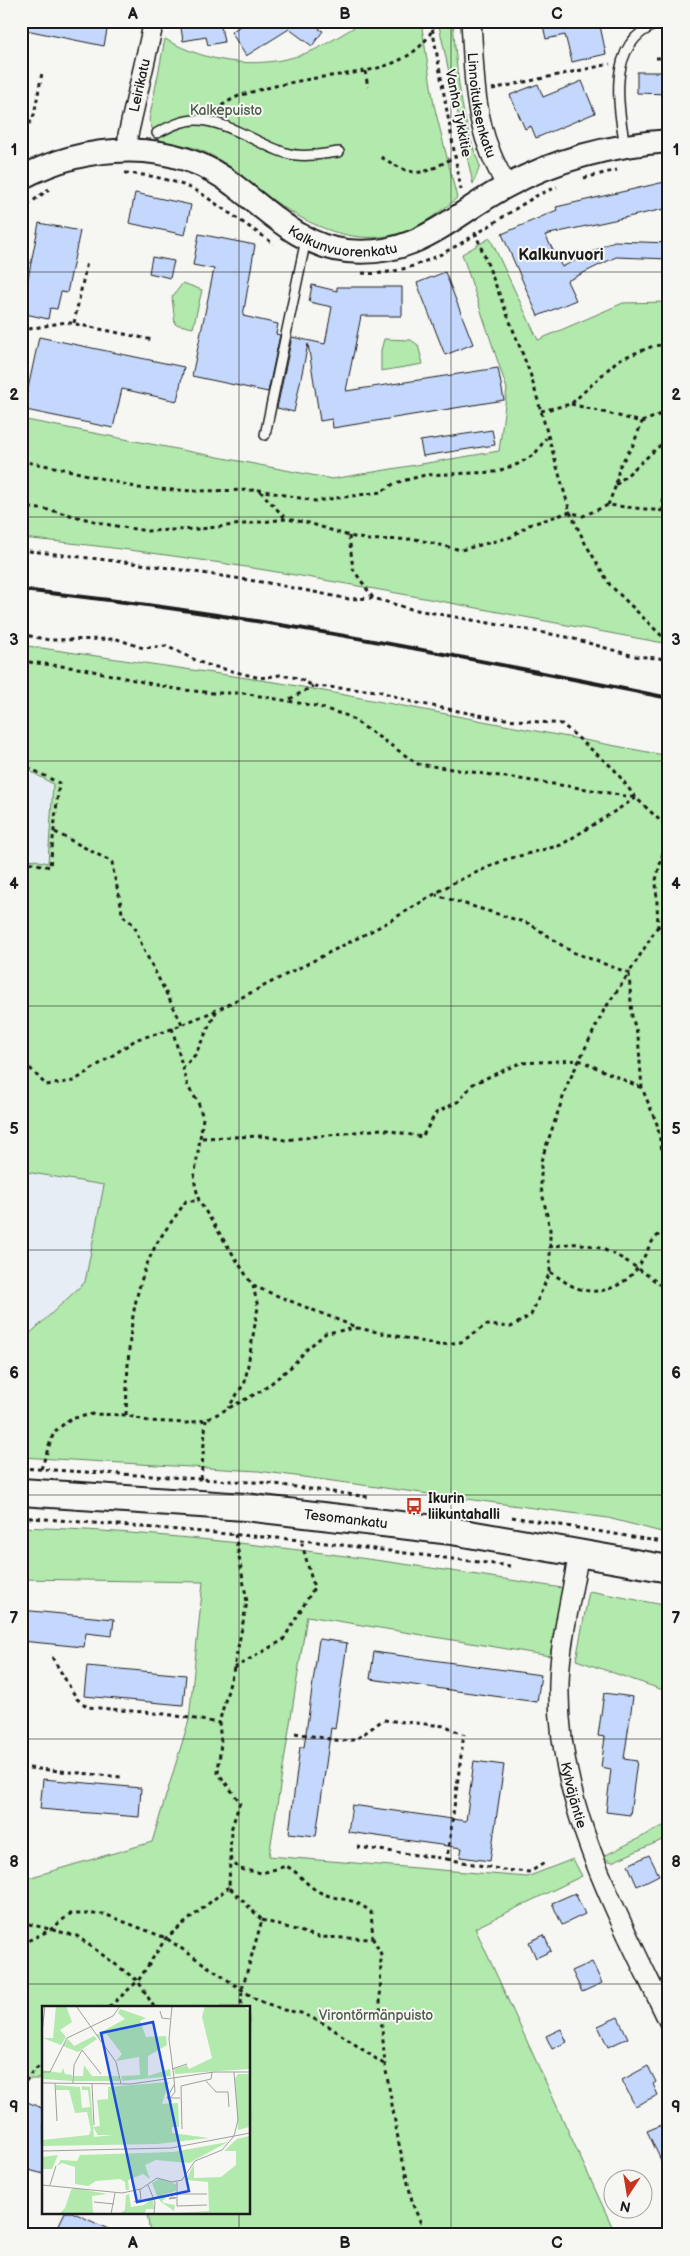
<svg xmlns="http://www.w3.org/2000/svg" width="690" height="2256" viewBox="0 0 690 2256" font-family="'Balsamiq Sans',sans-serif">
<style>
.built{fill:#e7edf5}
.green{fill:#b2e9ac;stroke:#678264}
.building{fill:#c4d7fd;stroke:#1c1c1c}
.lines{fill:none;stroke-linecap:round;stroke-linejoin:round}
.service-casing{stroke:#1c1c1c;stroke-width:12}
.minor-casing{stroke:#1c1c1c;stroke-width:22}
.tertiary-casing{stroke:#1c1c1c;stroke-width:26}
.secondary-casing{stroke:#1c1c1c;stroke-width:30}
.path{stroke:#1c1c1c;stroke-width:3;stroke-dasharray:4 4;stroke-linecap:butt}
.service{stroke:#f6f6f2;stroke-width:9}
.minor{stroke:#f6f6f2;stroke-width:19}
.tertiary{stroke:#f6f6f2;stroke-width:22}
.secondary{stroke:#f6f6f2;stroke-width:26}
.rail{stroke:#1c1c1c;stroke-width:4}
.grid{fill:none;stroke:#1c1c1c;stroke-width:1;stroke-opacity:0.55}
.labels{text-anchor:middle;stroke-width:4;stroke-linejoin:round;paint-order:stroke}
.street-label{font-size:14px;fill:#1c1c1c;stroke:#f6f6f2}
.park-label{font-size:14px;fill:#495a47;stroke:#f6f6f2}
.poi-label{font-size:14px;font-weight:bold;fill:#1c1c1c;stroke:#f6f6f2;text-anchor:start}
.quarter-label{font-size:16px;font-weight:bold;fill:#1c1c1c;stroke:#f6f6f2}
.inset-road{fill:none;stroke:#9f9f9c;stroke-width:1}
.view{fill:#1d4ed8;fill-opacity:0.15;stroke:#1d4ed8;stroke-width:2.5}
.inset-edge{fill:none;stroke:#1c1c1c;stroke-width:2.5}
.neatline{fill:none;stroke:#1c1c1c;stroke-width:2}
.grid-label{font-size:16px;text-anchor:middle;font-weight:bold;fill:#1c1c1c}
</style>
<rect width="100%" height="100%" fill="#f6f6f2"/>
<filter id="ink" filterUnits="userSpaceOnUse"><feTurbulence type="fractalNoise" baseFrequency=".02" numOctaves="2"/><feDisplacementMap in="SourceGraphic" scale="10" xChannelSelector="R" yChannelSelector="G"/><feConvolveMatrix kernelMatrix="1 2 1 2 8 2 1 2 1" color-interpolation-filters="sRGB"/></filter>
<g filter="url(#ink)">
<g class="built">
<polygon points="21,766 53,784 48,863 21,857"/>
<polygon points="25,1172 104,1185 85,1282 21,1342 21,1176"/>
</g>
<g class="green">
<path d="M354,21H421L434,105L457,198C444,209 428,221 413,228C359,253 303,224 261,191C240,175 220,156 194,148C182,144 169,143 157,141L149,120L165,39C211,65 265,71 314,50C329,43 344,33 358,25Z"/>
<path d="M438,21H453C457,73 460,117 480,166L473,184Z"/>
<path d="M490,238L538,340L623,303L669,302V644C454,605 239,558 21,538V419L332,479L499,451L507,389L462,254Z"/>
<polygon points="183,283 202,290 193,328 175,324 172,297"/>
<polygon points="384,339 411,340 418,345 423,364 381,371 381,350"/>
<polygon points="21,645 281,683 669,756 669,1534 608,1518 258,1471 21,1457 21,1342 85,1282 104,1185 26,1172 21,1176 21,857 48,863 53,784 21,766"/>
<path d="M21,1527C203,1533 383,1560 562,1588L550,1656L307,1616L269,1856L527,1877L573,1859L582,1876L475,1928L616,2235H150L147,2212H249V2007H44V2079H21V1880L152,1842L189,1720L203,1582L21,1579Z"/>
<polygon points="589,1591 669,1606 669,1692 576,1660"/>
<polygon points="669,1823 669,1837 612,1862 602,1857"/>
</g>
<g class="building">
<polygon points="21,21 91,21 108,25 104,46 21,29"/>
<polygon points="180,21 220,21 224,42 208,45 206,37 183,41"/>
<polygon points="248,21 324,21 319,29 323,31 312,46 289,29 246,56 231,32"/>
<polygon points="542,21 599,21 606,54 572,62 565,35 546,39"/>
<polygon points="637,72 669,72 669,94 637,93"/>
<polygon points="582,81 595,113 536,138 531,126 525,129 510,95 538,84 543,97"/>
<polygon points="669,181 669,208 545,235 562,267 614,241 669,243 669,259 616,257 567,281 576,300 538,316 502,234 557,210 556,207"/>
<polygon points="135,193 191,205 185,235 129,223"/>
<polygon points="39,223 80,231 67,293 61,292 57,309 50,308 48,319 21,313"/>
<polygon points="199,234 255,245 243,316 278,324 276,334 280,335 268,392 192,376 214,269 193,265"/>
<polygon points="152,257 174,261 170,278 149,273"/>
<polygon points="445,272 473,344 445,355 417,283"/>
<polygon points="312,285 337,291 337,287 402,287 402,316 361,316 346,391 498,368 504,400 333,428 332,419 320,421 308,344 294,412 277,408 292,337 325,344 332,307 309,302"/>
<polygon points="39,337 184,367 177,401 122,389 113,428 21,409 24,393 27,393"/>
<polygon points="492,430 495,445 423,456 420,441"/>
<polygon points="21,1610 114,1619 112,1636 86,1633 84,1647 21,1641"/>
<polygon points="319,1639 347,1643 335,1729 331,1728 316,1836 289,1833 300,1747 304,1747"/>
<polygon points="374,1652 541,1675 537,1702 370,1679"/>
<polygon points="87,1666 186,1675 183,1705 84,1696"/>
<polygon points="604,1693 633,1697 624,1759 637,1761 630,1815 606,1812 611,1769 601,1767 605,1737 598,1736"/>
<polygon points="474,1761 504,1765 490,1861 460,1857 462,1848 348,1832 352,1805 466,1821"/>
<polygon points="43,1779 141,1788 139,1817 40,1809"/>
<polygon points="649,1855 659,1875 637,1886 628,1865"/>
<polygon points="575,1893 585,1914 562,1925 552,1903"/>
<polygon points="544,1935 551,1951 536,1958 529,1942"/>
<polygon points="592,1962 602,1983 582,1992 572,1971"/>
<polygon points="618,2017 628,2038 608,2047 598,2026"/>
<polygon points="561,2029 567,2042 552,2049 546,2036"/>
<polygon points="648,2066 656,2082 653,2084 658,2095 635,2106 622,2080"/>
<polygon points="25,2101 44,2109 44,2174 21,2168 21,2111"/>
<polygon points="669,2122 669,2177 647,2131"/>
<polygon points="65,2212 72,2212 121,2235 54,2235"/>
</g>
<g class="lines">
<g class="service-casing">
<g id="service">
<path d="M157,133C169,127 182,120 196,120C226,120 259,145 286,153C302,158 323,154 339,152"/>
<path d="M625,145C616,99 607,34 667,21"/>
<polyline points="265,435 306,239"/>
<polyline points="21,1230 21,1255"/>
</g>
</g>
<g class="minor-casing">
<g id="minor">
<path id="s1" d="M471,21C474,64 473,110 490,151C494,163 501,174 506,186"/>
<path id="s2" d="M128,150V135L154,21"/>
<path id="s3" d="M579,1552C572,1595 560,1640 559,1683C556,1806 618,1914 669,2022"/>
</g>
</g>
<g class="tertiary-casing">
<g id="tertiary">
<path id="s4" d="M21,178C87,143 174,137 235,186C269,212 302,247 347,251C418,258 450,216 507,186C557,159 612,145 669,141"/>
</g>
</g>
<g class="secondary-casing">
<g id="secondary">
<path id="s5" d="M21,1492L245,1507L452,1531L669,1569"/>
</g>
</g>
<g class="path">
<polyline points="431,21 461,190"/>
<polyline points="656,58 669,58"/>
<polyline points="365,71 368,87"/>
<polyline points="492,89 610,64"/>
<path d="M215,110C224,104 234,97 245,94C268,87 292,82 316,78C359,72 419,70 436,21"/>
<polyline points="21,138 34,115 42,73"/>
<path d="M381,157C417,179 421,176 456,156"/>
<path d="M125,173C151,175 175,180 199,192L274,244"/>
<polyline points="584,178 617,170"/>
<polyline points="21,210 49,189"/>
<polyline points="475,232 530,373 570,512 585,543 610,585 669,643"/>
<path d="M362,273C423,279 488,224 538,195L557,187"/>
<polyline points="74,323 87,262"/>
<polyline points="21,327 29,329 66,322 153,340"/>
<polyline points="571,404 642,422 633,445 619,467 616,485 608,505"/>
<polyline points="541,411 571,404 618,360 653,346 669,344"/>
<polyline points="642,422 669,411"/>
<polyline points="21,461 60,468 139,488 194,491 259,490 315,501 381,492 395,483 425,475 495,472 518,464 535,454 546,438"/>
<polyline points="616,485 665,441 669,434"/>
<polyline points="260,491 286,519"/>
<polyline points="21,507 50,510 110,525 147,531 200,529 287,519 309,523 349,536 369,540 415,539 461,550 511,537 529,525 570,512 583,516 608,505 663,511 669,516"/>
<polyline points="663,511 665,441"/>
<polyline points="349,536 353,569 373,598"/>
<polyline points="21,550 149,565 268,583 349,599 373,598 411,609 567,637 634,656 669,659"/>
<polyline points="21,634 49,640 117,639 143,648 166,646 204,664 260,678 280,675 298,678 313,686 379,691 412,702 495,718 562,724 614,769 636,798 669,829"/>
<polyline points="21,661 84,669 175,689 213,693 243,693 316,706 348,716 418,764 587,789 636,798"/>
<polyline points="290,699 313,686"/>
<polyline points="21,764 59,783 50,867 28,862 21,865"/>
<polyline points="669,830 656,880 658,926 669,944"/>
<path d="M55,832L112,862C114,881 121,896 122,915L134,925L143,948L182,1024"/>
<polyline points="658,926 629,973 632,1017 638,1036 642,1088 657,1124 662,1150 669,1155"/>
<polyline points="172,1028 188,1087 198,1102 203,1118 194,1179 199,1201 253,1286 258,1307 245,1382 228,1408"/>
<polyline points="21,1055 25,1063 46,1085 74,1081 137,1039 164,1032 217,1010 383,925 453,883 504,860 561,845 636,798"/>
<polyline points="182,1069 195,1055 217,1010"/>
<polyline points="202,1138 263,1136 285,1140 381,1129 422,1137 436,1113 459,1101 473,1084 520,1063 579,1060 642,1088"/>
<path d="M549,1247C562,1245 575,1242 588,1245C618,1251 644,1273 669,1291"/>
<path d="M550,1272C559,1277 568,1285 577,1288C600,1297 625,1286 638,1267C651,1248 647,1240 669,1228"/>
<polyline points="253,1286 358,1328 439,1345 461,1342 486,1325 511,1327 531,1315 550,1272 550,1229 541,1188 541,1161 568,1083 604,1010 629,973 572,952 530,924 436,895"/>
<path d="M126,1415C128,1360 128,1303 152,1253C160,1235 175,1218 186,1201H199"/>
<polyline points="21,1468 267,1483 369,1497"/>
<polyline points="41,1469 54,1432 70,1419 93,1414 126,1415 148,1421 187,1423 206,1420 263,1390 292,1366 307,1349 326,1333 357,1328"/>
<polyline points="201,1479 206,1420"/>
<polyline points="21,1517 301,1540 510,1566"/>
<polyline points="512,1517 669,1543"/>
<polyline points="235,1534 247,1602 234,1668 219,1723 221,1742 218,1773 240,1802 231,1830 229,1887 262,1920 242,1989 241,2007"/>
<polyline points="52,1657 77,1699 88,1707 165,1714 219,1723"/>
<polyline points="234,1668 283,1640 314,1588 301,1540"/>
<polyline points="295,1733 341,1741 355,1740 383,1720 446,1726 462,1734"/>
<polyline points="29,1768 121,1777"/>
<polyline points="357,1847 447,1859 464,1734"/>
<path d="M230,1858L239,1869L262,1873L286,1866C301,1873 307,1888 324,1894C344,1902 351,1896 371,1912L373,1939"/>
<polyline points="447,1859 504,1870 530,1872 546,1862"/>
<polyline points="262,1920 319,1937 373,1939 381,1954 380,2005 385,2065 399,2144 413,2205 426,2235"/>
<polyline points="21,1922 77,1936 138,1981 154,2007"/>
<polyline points="21,1944 50,1930 70,1914 104,1914 166,1938 257,2000 284,2010 301,2013 327,2025 385,2065"/>
<polyline points="109,2007 138,1981 166,1938 229,1887"/>
<polyline points="21,2088 33,2071 44,2063"/>
</g>
<use href="#service" class="service"/>
<use href="#minor" class="minor"/>
<use href="#tertiary" class="tertiary"/>
<use href="#secondary" class="secondary"/>
<path class="rail" d="M21,590C239,612 454,655 669,698"/>
</g>
</g>
<path class="grid" d="M239,21V2007M451,21V2235M21,272H669M21,517H669M21,761H669M21,1006H669M21,1250H669M21,1495H669M21,1739H669M21,1984H669M239,2212V2235"/>
<defs>
<g id="bus-bare" transform="scale(1.35)"><path d="M-5-6H5V4H4V6H2V4H-2V6H-4V4H-5ZM-3.5-4V0h7V-4ZM-3.5 1.2v1.5H-2V1.2ZM2 1.2v1.5H3.5V1.2Z" fill="#c8321e" stroke="#f6f6f2" stroke-width="2.5" paint-order="stroke"/></g>
</defs>
<g fill-rule="evenodd">
<use href="#bus-bare" x="414" y="1506"/>
</g>
<g class="labels">
<g class="street-label">
<text dy="5" stroke="none"><textPath href="#s2" startOffset="66">Leirikatu</textPath></text>
<text dy="5" stroke="none"><textPath href="#s1" startOffset="85">Linnoituksenkatu</textPath></text>
<text transform="translate(459 113) rotate(79)" y="5">Vanha Tykkitie</text>
<text dy="5" stroke="none"><textPath href="#s4" startOffset="352">Kalkunvuorenkatu</textPath></text>
<text dy="5" stroke="none"><textPath href="#s5" startOffset="326">Tesomankatu</textPath></text>
<text dy="5" stroke="none"><textPath href="#s3" startOffset="246">Kylväjäntie</textPath></text>
</g>
<g class="park-label">
<text x="226" y="115">Kalkepuisto</text>
<text x="376" y="2020">Virontörmänpuisto</text>
</g>
<g class="poi-label">
<text x="428" y="1503">Ikurin<tspan x="428" dy="16">liikuntahalli</tspan></text>
</g>
<g class="quarter-label">
<text x="561" y="260">Kalkunvuori</text>
</g>
</g>
<g transform="translate(42 2006)">
<rect width="208" height="208" fill="#f6f6f2"/>
<path d="M14,0H24L30,16L18,24L24,31L19,39L1,32H11ZM163,0H201L207,4V63L133,68L132,63L145,59L147,63L170,52L160,11ZM78,3L104,12L98,15L104,31L124,30L125,39L106,50V70L128,63L129,70L80,75L79,70L98,69L97,51L74,55L80,48L64,27L57,32L54,29L83,13L76,7ZM52,30L55,33L36,46L21,40L26,33L32,40ZM42,59L50,70H77V75H32V70H41ZM21,62L23,68L30,69L31,75L0,73V64L19,67ZM196,68H207V121L196,124L193,73ZM127,76L120,98L136,97L137,121H130V127L167,132L115,138L0,140V134L47,129L49,124L45,106L33,107L27,84H14V79L38,81L40,102L48,101L46,84H40V80L48,81L52,131L71,129H56L51,121L58,120L55,94L66,93V81ZM207,130V207H134L167,205L166,176L144,174L152,158V172L179,171L194,159V145H182L195,133ZM186,136L147,157L114,154L103,159L108,173L101,168L86,174L87,184H84L83,176L78,173L54,175L46,180L33,178V161L20,157L15,160L19,154L35,155L38,149L131,146ZM16,149L10,163H0V151ZM117,173L134,178V185L120,189L125,191L120,195L122,197L133,199L132,205L119,196L115,190L110,177ZM33,182L65,188L50,190L51,207L17,208L23,202L29,184ZM87,188L89,201L102,199L111,192L112,203H104L103,207L77,208L83,204L84,189Z" fill="#b2e9ac"/>
<path class="inset-road" d="M34,0L74,56L79,78M130,0L127,33L132,72M118,5L120,12L128,13M0,27L3,0M130,63L145,58M0,66H8L25,32L71,10L78,0M132,72L133,86L128,92H138M164,75L174,86H186L187,101M0,77L89,78L172,66H208M13,77L15,115M31,77L32,59L40,44L59,68M50,78L52,119M130,95L125,92L132,79M140,123L139,80L169,73L170,66M0,145L129,142L208,127M135,176V200L165,199M0,179L80,187L99,183L115,172L130,176L140,174L153,155L180,144L192,130L196,114L192,66M8,179L14,160M106,179L113,196L112,208M135,188H165M129,191H131L134,192L127,193ZM52,196L72,198M92,196L99,193L98,184M69,208L73,187"/>
<path class="view" d="M111,16L147,185L95,196L59,27Z"/>
<rect width="208" height="208" class="inset-edge"/>
</g>
<rect width="690" height="2256" fill="none" stroke="#f6f6f2" stroke-width="55"/>
<g transform="translate(628 2194) rotate(192)"><circle r="24" fill="#f6f6f2" stroke="#9f9f9c"/>
<path d="M0-4L9 19L0 12L-9 19Z" fill="#c8321e"/>
<text y="-8" font-size="14" font-weight="bold" text-anchor="middle" fill="#1c1c1c">N</text>
</g>
<rect x="28" y="28" width="634" height="2200" class="neatline"/>
<g class="grid-label">
<text x="133" y="19">A</text>
<text x="345" y="19">B</text>
<text x="557" y="19">C</text>
<text x="14" y="155">1</text>
<text x="676" y="155">1</text>
<text x="14" y="400">2</text>
<text x="676" y="400">2</text>
<text x="14" y="645">3</text>
<text x="676" y="645">3</text>
<text x="14" y="889">4</text>
<text x="676" y="889">4</text>
<text x="14" y="1134">5</text>
<text x="676" y="1134">5</text>
<text x="14" y="1378">6</text>
<text x="676" y="1378">6</text>
<text x="14" y="1623">7</text>
<text x="676" y="1623">7</text>
<text x="14" y="1867">8</text>
<text x="676" y="1867">8</text>
<text x="14" y="2112">9</text>
<text x="676" y="2112">9</text>
<text x="133" y="2248">A</text>
<text x="345" y="2248">B</text>
<text x="557" y="2248">C</text>
</g>
</svg>
